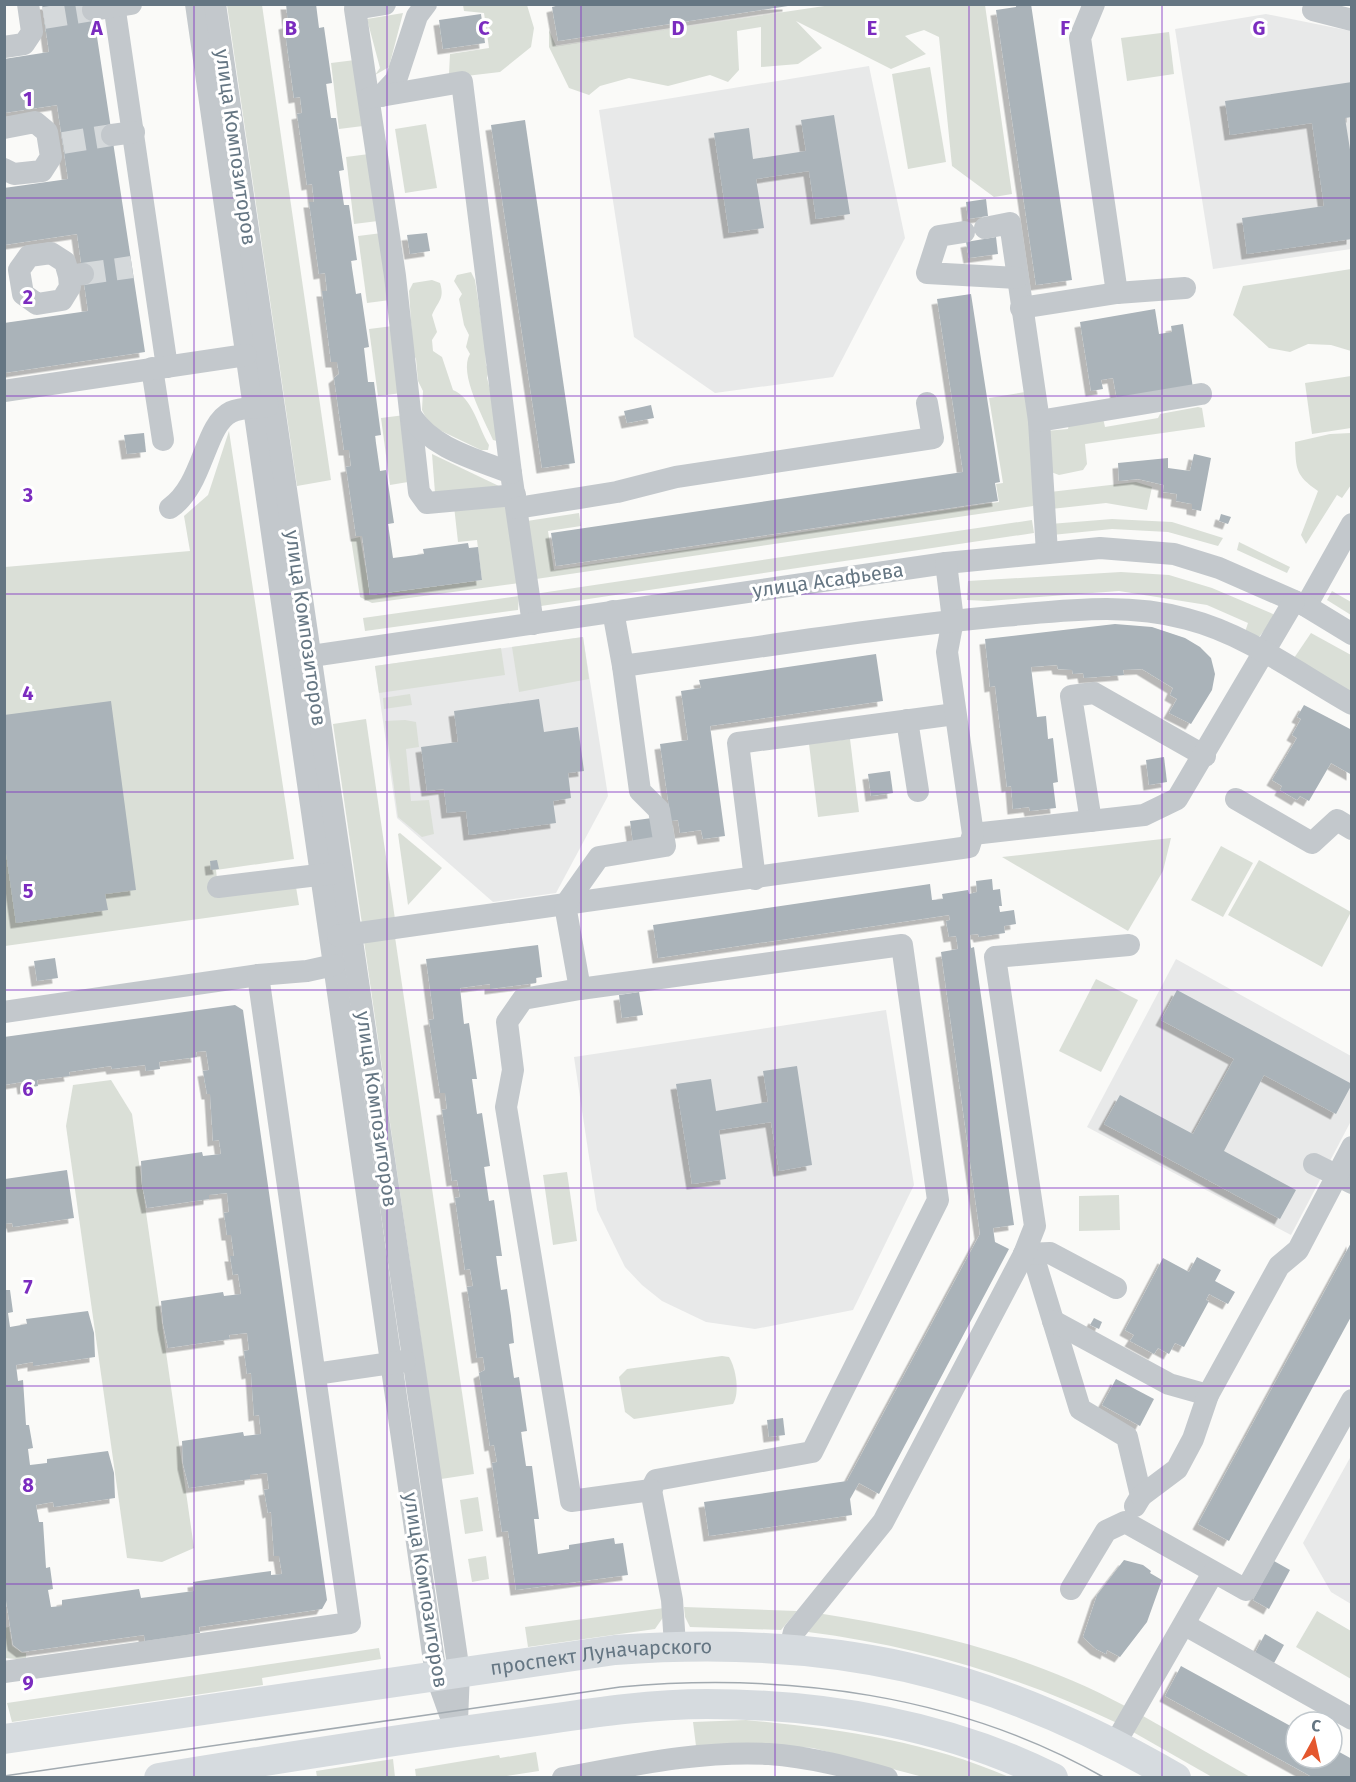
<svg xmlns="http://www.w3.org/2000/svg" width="1356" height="1782" viewBox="0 0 1356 1782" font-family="'Fira Sans',sans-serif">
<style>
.built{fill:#e8e9e9}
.green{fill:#dadfd7}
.building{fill:#aab3b9;filter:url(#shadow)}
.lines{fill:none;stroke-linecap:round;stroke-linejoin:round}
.minor-tunnel{stroke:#d5d9db;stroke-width:22;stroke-dasharray:22 11;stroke-linecap:butt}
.minor{stroke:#c3c8cc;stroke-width:22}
.major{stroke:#d6dbdf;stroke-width:30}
.tram{stroke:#a2aab0;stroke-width:1.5}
.grid{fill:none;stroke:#7b2cbf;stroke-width:1.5;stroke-opacity:0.55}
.labels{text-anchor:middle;stroke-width:6;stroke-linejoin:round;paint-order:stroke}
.street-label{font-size:20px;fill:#657683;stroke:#fff}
.grid-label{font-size:20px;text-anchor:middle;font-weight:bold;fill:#7b2cbf;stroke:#fff;stroke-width:6;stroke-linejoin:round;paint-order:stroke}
</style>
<defs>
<filter id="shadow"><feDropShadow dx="-5.5" dy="5.5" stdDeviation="0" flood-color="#0004"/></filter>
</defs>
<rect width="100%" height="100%" fill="#fafaf8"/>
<g class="built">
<polygon points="1266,14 1351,31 1351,249 1213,269 1175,29"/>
<polygon points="869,66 905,238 833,377 715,393 634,337 599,110"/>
<polygon points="583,637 608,796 556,893 493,902 397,818 375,666"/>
<polygon points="1176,959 1351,1056 1351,1121 1291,1235 1087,1127"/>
<polygon points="886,1010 914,1185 853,1310 755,1329 706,1322 662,1301 642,1285 625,1267 597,1210 574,1057"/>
<polygon points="1351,1456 1351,1604 1331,1592 1303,1543"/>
</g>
<g class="green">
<polygon points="838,4 985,5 1012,194 994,197 952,166 939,37 924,30 905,36 926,54 891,69 796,21 822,48 798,64 761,67 761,27 737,31 739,70 728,82 710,75 668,86 629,78 600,86 589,95 569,88 549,47 549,30 556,46"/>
<polygon points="227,5 262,5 331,480 297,486"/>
<polygon points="463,5 527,5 534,28 531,47 500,72 466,76 449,74 450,54 489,48 484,13 464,11"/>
<polygon points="403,13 389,67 375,75 380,68 367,19"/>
<polygon points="1169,32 1174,74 1127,81 1121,38"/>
<polygon points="355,60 363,126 339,129 331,63"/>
<polygon points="930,67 946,162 908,169 892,74"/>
<polygon points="426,124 437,188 405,193 395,129"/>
<polygon points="369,154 378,221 354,224 346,157"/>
<polygon points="382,233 390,300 367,303 358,236"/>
<polygon points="1351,269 1351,351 1331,345 1308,344 1290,352 1269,348 1233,315 1243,286"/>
<path d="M471,272L475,280L485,345L486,365L489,370L487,378L492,397L497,441L493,440C484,419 458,373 470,354L466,347L469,335L464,325L459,299L462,294L454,281L457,275Z"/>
<path d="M432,280L440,283C445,299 438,301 432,315L437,332L432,340L433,351L442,357L453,390C473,398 478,427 489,445L488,450H481L433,427L426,418L422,410L423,391L418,381L416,359L413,353L409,291L413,283Z"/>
<polygon points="393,326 402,393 378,396 369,329"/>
<polygon points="1351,376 1351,428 1312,434 1305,383"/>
<polygon points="1025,392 1040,487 1033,506 536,579 527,521 579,513 581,526 548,531 554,570 999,502 996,484 1003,483 989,398"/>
<polygon points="1198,407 1202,408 1205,427 1085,444 1087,464 1083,470 1059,475 1051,472 1046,431 1068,429 1069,423 1103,418 1105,427 1158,418 1160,414"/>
<polygon points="405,415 414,481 390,485 381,418"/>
<polygon points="229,431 294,859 216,870 218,887 296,887 299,905 5,946 5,567 190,551 184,516 208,495"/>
<path d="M1351,433V485L1342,498L1337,495L1306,544L1301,535L1318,491C1295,475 1296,469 1295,442L1330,434Z"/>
<polygon points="432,454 501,487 435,493"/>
<polygon points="1136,482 1152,487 1147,510 1106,503 1051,509 1050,492"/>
<polygon points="505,501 520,583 372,603 360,597 351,539 360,537 370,595 482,580 477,540 458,542 454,506"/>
<polygon points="1112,519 1172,522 1223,538 1218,546 1168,532 1112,529 1052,535 1050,524"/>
<polygon points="1032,520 1034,533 541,606 534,594"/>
<polygon points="1239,542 1290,567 1287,573 1237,550"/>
<polygon points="1121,572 1169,575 1212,588 1273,614 1275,617 1259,637 1245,632 1248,623 1207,605 1119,591 988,601 967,600 968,581"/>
<polygon points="1332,591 1351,602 1351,615 1327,600"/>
<polygon points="519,596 518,610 365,631 363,618"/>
<polygon points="1311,633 1351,655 1351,695 1292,661"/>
<polygon points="583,637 589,679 519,692 512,647"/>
<polygon points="501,648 505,675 379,693 375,666"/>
<polygon points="410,694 412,705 384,709 383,698"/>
<polygon points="366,719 395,919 362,924 333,724"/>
<polygon points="405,720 416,722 419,747 406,749 411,801 429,800 434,834 422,837 398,817 385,721"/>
<polygon points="850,739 859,812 818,817 809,744"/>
<polygon points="400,833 442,868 408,905 398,834"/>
<polygon points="1171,838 1163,871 1128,931 1002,857"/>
<polygon points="1221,846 1253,863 1223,917 1191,900"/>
<polygon points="1259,860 1351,912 1322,967 1228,915"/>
<polygon points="395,937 474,1474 441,1479 364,941"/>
<polygon points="1096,979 1138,1000 1101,1072 1059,1051"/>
<polygon points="111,1080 132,1114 194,1548 162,1562 127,1558 66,1126 73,1085"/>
<polygon points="567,1172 577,1241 553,1245 543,1175"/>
<polygon points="1119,1195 1120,1230 1079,1231 1079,1196"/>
<path d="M722,1356L729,1357C736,1368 740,1393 733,1404L634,1419L625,1412L619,1377L627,1369Z"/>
<polygon points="478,1497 483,1531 465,1534 460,1500"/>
<polygon points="486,1556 489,1579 472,1582 468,1559"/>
<polygon points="684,1607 797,1611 781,1630 690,1627 685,1617"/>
<polygon points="664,1608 664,1616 655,1629 528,1647 525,1627"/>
<polygon points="1317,1611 1351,1631 1351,1679 1296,1647"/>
<path d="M817,1613C926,1630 1029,1654 1127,1707L1117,1723C1018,1676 917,1646 808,1632Z"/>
<polygon points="9,1627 12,1646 22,1653 26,1653 26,1660 5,1658 4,1628"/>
<polygon points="379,1648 381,1659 262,1678 263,1685 12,1722 7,1703"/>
<polygon points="1143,1716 1250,1777 1212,1777 1133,1732"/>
<path d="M746,1720C839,1729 923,1740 1009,1777H923L813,1748L752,1744L696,1746L693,1722Z"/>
<polygon points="536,1752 539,1771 500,1777 416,1777 415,1769 499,1755 500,1758"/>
<polygon points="393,1759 395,1777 317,1777 316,1771"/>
</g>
<g class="building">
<polygon points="42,4 92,4 145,352 4,373 4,323 88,311 77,234 4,245 4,188 68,179 57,105 4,113 4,59 49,52"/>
<polygon points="286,4 316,4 319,28 324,27 332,83 326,84 331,118 336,118 344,170 339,171 344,205 349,205 357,260 351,261 356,294 361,293 369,347 364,348 368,382 374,382 381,435 375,436 380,471 386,470 394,523 388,524 393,558 424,554 423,549 468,543 469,548 478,547 482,580 370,595 362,536 356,536 346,467 351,466 349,450 344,450 334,378 339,374 337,362 331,362 322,291 327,291 325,273 319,274 309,202 314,202 312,184 307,185 297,114 302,113 300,97 294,98 284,24 288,23"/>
<polygon points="563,4 788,4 788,6 558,41 552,7"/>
<polygon points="1016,4 1031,4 1072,280 1036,285 996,10 1016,7"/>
<polygon points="481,14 485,43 443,49 439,20"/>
<polygon points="1352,82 1352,117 1345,118 1352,162 1352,239 1247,254 1242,218 1324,206 1312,123 1230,135 1225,101"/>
<polygon points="834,115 850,214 816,219 809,171 756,179 764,228 729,233 714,133 749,128 753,159 806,151 801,120"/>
<polygon points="525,120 575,463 542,468 491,125"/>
<polygon points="986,199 988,216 968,219 966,202"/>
<polygon points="427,233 430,251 410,254 407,235"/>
<polygon points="996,237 998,254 969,258 966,242"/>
<polygon points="971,294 1000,482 995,483 998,501 556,566 551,533 963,472 937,299"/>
<polygon points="1155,309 1159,334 1172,332 1171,326 1183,324 1193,388 1117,400 1113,378 1101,380 1103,389 1091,391 1080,322"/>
<polygon points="651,405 654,418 627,423 624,411"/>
<polygon points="144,433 146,452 127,454 124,435"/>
<polygon points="1194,454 1211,458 1201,511 1192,509 1192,504 1176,501 1177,494 1163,492 1164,485 1138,479 1119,481 1118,463 1168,458 1168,468 1190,471"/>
<polygon points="1221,514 1231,517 1228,524 1219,521"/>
<polygon points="1115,624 1152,627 1185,638 1200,647 1211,658 1215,674 1212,690 1191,724 1169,713 1177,699 1170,695 1173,688 1142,669 1123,670 1124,675 1084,678 1083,673 1073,674 1072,670 1058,669 1057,665 1031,667 1037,717 1046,716 1048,739 1053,738 1058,782 1053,783 1056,808 1030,811 1029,807 1013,809 1011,786 1007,787 995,686 990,687 985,639"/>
<polygon points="876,654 883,701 710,726 725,836 703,839 701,830 680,833 678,820 671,821 660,744 688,740 681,691 701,688 699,680"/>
<polygon points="539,699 544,732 578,727 584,771 568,773 571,798 553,801 556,823 469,835 466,811 447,813 444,789 427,791 421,747 458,742 454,711"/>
<polygon points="111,701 136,890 105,894 108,910 16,923 4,839 4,715"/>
<polygon points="1304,705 1352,730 1352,775 1331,763 1309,801 1300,796 1297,800 1280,790 1282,786 1272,780 1297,738 1292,735 1301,719 1297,717"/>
<polygon points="1164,757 1167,782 1149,785 1146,760"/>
<polygon points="890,771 893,793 871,796 868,774"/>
<polygon points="652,818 655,840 633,843 630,821"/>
<polygon points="217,860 219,869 211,870 210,861"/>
<polygon points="992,879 993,890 1000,889 1002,906 999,906 1000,912 1014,910 1016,924 1004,926 1005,933 979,937 978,934 970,935 971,948 974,947 1014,1225 993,1228 995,1242 1009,1249 879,1494 859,1483 850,1499 852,1515 709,1536 704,1502 847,1481 980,1234 941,952 958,949 956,936 949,937 946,921 950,920 949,915 658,958 653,925 930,884 932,900 943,899 942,894 968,890 969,894 977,892 976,881"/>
<polygon points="538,945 542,977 536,978 536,983 490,989 490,984 460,988 464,1024 469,1023 477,1079 472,1079 477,1114 482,1113 490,1166 484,1167 489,1201 494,1200 502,1256 496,1256 501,1290 507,1289 511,1316 514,1343 509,1344 514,1378 519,1377 527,1431 521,1432 526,1466 532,1466 539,1519 534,1519 538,1554 569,1549 569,1545 614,1538 615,1544 623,1543 628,1575 516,1590 508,1531 502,1532 492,1463 497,1462 494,1445 490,1446 479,1373 485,1370 483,1357 477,1358 467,1287 473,1286 470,1269 465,1270 455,1198 460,1197 457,1180 452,1181 442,1110 447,1109 445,1093 440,1093 429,1020 434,1019 426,959"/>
<polygon points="55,958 58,978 37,981 34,961"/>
<polygon points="1177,990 1352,1084 1336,1114 1264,1075 1224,1151 1296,1190 1280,1219 1104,1124 1120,1095 1193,1134 1234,1059 1161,1020"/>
<polygon points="639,992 643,1015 622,1018 619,995"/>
<polygon points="235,1005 243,1010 327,1600 322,1609 199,1627 200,1633 145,1641 144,1635 22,1652 13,1645 4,1588 4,1290 10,1290 13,1312 8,1313 10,1327 27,1324 26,1319 88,1311 94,1333 95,1357 33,1366 33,1362 16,1365 18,1381 23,1380 26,1425 29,1425 33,1448 28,1449 30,1465 47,1463 47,1459 108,1451 114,1473 115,1498 54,1507 53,1502 36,1505 39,1522 43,1522 46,1568 50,1567 53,1589 48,1590 51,1607 62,1606 62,1600 139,1589 141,1598 194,1591 193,1582 199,1581 271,1571 271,1575 282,1574 279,1556 274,1556 271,1512 268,1513 264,1490 269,1489 267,1473 250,1475 250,1479 189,1488 183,1464 182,1441 243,1432 244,1436 261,1434 259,1415 254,1416 251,1373 247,1374 244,1351 249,1350 247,1333 229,1335 230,1339 168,1348 163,1324 161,1301 223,1292 224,1296 241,1294 238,1274 233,1275 230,1256 234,1256 231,1235 227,1235 224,1213 229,1212 227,1193 209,1195 209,1199 147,1208 142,1185 141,1161 202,1152 203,1156 221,1154 219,1140 213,1141 210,1094 207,1094 203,1071 209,1070 206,1051 196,1052 197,1057 159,1062 160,1069 146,1071 145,1065 112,1069 111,1066 69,1072 70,1076 37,1080 38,1086 23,1089 22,1082 4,1085 4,1037"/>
<polygon points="797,1066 812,1165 779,1171 771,1122 719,1130 726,1179 692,1184 676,1084 711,1079 716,1111 768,1102 763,1071"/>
<polygon points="67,1170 74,1218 13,1227 12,1223 4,1224 5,1179"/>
<polygon points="1352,1241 1352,1315 1229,1541 1198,1524"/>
<polygon points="1197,1257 1221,1270 1215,1281 1235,1292 1228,1304 1209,1294 1206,1300 1209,1301 1184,1347 1175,1343 1169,1354 1158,1348 1154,1354 1130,1341 1134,1335 1125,1330 1163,1258 1189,1272"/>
<polygon points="1094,1318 1102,1322 1099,1329 1090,1325"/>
<polygon points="1116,1379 1154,1399 1140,1426 1102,1405"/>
<polygon points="783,1418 785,1435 769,1437 767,1420"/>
<polygon points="1124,1560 1143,1565 1151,1571 1150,1573 1162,1580 1147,1622 1120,1657 1107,1650 1106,1654 1096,1649 1083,1637 1097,1595"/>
<polygon points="1274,1561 1290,1570 1269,1609 1253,1600"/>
<polygon points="1265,1634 1284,1645 1274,1663 1255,1653"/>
<polygon points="1181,1666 1296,1729 1296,1758 1332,1758 1332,1748 1352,1759 1352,1778 1314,1778 1165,1696"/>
</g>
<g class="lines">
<g class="minor-tunnel">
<polyline points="44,18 93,10"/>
<polyline points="63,143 112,135"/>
<polyline points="83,274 132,267"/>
</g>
<g class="minor">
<polyline points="114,4 167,367"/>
<polyline points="196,4 436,1675 456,1731"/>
<polyline points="215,4 459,1672 457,1721"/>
<polyline points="385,4 355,9 395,276 419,492 427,503 515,495"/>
<polyline points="1094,4 1080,38 1117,293"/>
<polyline points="93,10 131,4"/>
<polyline points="1313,10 1352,20"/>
<polyline points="4,47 24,44 32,32 28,4"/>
<polyline points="381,96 396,80 417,16 426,4"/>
<polyline points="369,98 462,82 511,473 533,624"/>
<polyline points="4,128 35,122 47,132 51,157 42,171 14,174 4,169"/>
<polyline points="112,135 134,132"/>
<polyline points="985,228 1010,223 1039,421 1047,553"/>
<polyline points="964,232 939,236 927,273 1017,278"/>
<polyline points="69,276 70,287 62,300 37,304 23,294 19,270 29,256 51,253 65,262 69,276 83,274"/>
<polyline points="1021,308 1117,293 1185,288"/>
<polyline points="152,368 163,440"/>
<polyline points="4,391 246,355"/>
<path d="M412,417C433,449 476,459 511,473"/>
<polyline points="1039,421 1201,394"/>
<path d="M170,508C204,485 204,425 231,412C241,407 257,408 268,406"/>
<polyline points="517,508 617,492 676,477 933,438 927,403"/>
<polyline points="1306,606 1352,524"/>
<polyline points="613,611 623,666"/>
<polyline points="298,658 946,563 1100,548 1174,554 1219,568 1306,606 1352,634"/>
<polyline points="907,720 918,791"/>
<polyline points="1236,799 1312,843 1337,820 1352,829"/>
<polyline points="1091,821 1071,696 1094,693 1205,756"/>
<polyline points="973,834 1144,815 1177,799 1294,601"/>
<polyline points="755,879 738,743 955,714"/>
<polyline points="218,887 335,873"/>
<polyline points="338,936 969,847 973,834 947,652 953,620 946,563"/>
<polyline points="580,989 902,945 938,1200 812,1452 656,1480 651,1490"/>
<polyline points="4,1012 258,975 307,971 334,965"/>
<polyline points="1314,1164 1352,1183"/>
<polyline points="1024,1254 1036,1265 1080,1409 1127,1437 1141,1496 1135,1506"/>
<polyline points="1024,1254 1050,1253 1116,1288"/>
<polyline points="1053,1321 1169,1384 1208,1395"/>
<polyline points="315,1374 405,1361"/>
<polyline points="1141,1496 1177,1469 1193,1439 1208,1395 1279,1266 1298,1250 1352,1147"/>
<polyline points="1071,1589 1106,1531 1125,1522 1246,1590 1352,1400"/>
<polyline points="1185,1625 1352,1719"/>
<path d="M675,1645L672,1600L651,1490L571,1501L506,1107L513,1070L507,1022L523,999L580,989L565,905L599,857L665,846L659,810L640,791L623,666C749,649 875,628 1002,616C1064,611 1125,602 1187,619C1246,634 1299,674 1352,704"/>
<polyline points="790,1648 794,1632 883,1522 1024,1254 1035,1226 995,957 1129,945"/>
<polyline points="4,1672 350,1623 258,975"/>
<polyline points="1116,1742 1213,1573"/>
<path d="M563,1778C630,1766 700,1750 769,1754C810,1757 848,1767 887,1778"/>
</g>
<g class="major">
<path id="s1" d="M4,1739L615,1650C831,1634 989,1669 1176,1778"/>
<path d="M159,1778C275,1759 391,1740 507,1725C573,1716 640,1704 707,1704C824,1704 948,1725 1053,1778"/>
</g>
<path class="tram" d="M4,1776L620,1687C785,1672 959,1694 1105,1778"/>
</g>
<path class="grid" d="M194,4V1778M387,4V1778M581,4V1778M775,4V1778M969,4V1778M1162,4V1778M4,198H1352M4,396H1352M4,594H1352M4,792H1352M4,990H1352M4,1188H1352M4,1386H1352M4,1584H1352"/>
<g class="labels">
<g class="street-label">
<text transform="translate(236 147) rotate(82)" y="7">улица Композиторов</text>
<text transform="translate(828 580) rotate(-8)" y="7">улица Асафьева</text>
<text transform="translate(306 628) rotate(82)" y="7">улица Композиторов</text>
<text transform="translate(377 1109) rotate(82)" y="7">улица Композиторов</text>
<text transform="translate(426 1590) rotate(81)" y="7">улица Композиторов</text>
<text dy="7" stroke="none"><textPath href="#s1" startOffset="603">проспект Луначарского</textPath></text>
</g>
</g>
<g class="grid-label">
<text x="97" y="35">A</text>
<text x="291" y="35">B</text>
<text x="484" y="35">C</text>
<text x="678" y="35">D</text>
<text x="872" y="35">E</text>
<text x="1065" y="35">F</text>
<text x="1259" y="35">G</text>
<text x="28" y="106">1</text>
<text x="28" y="304">2</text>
<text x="28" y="502">3</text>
<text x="28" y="700">4</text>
<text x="28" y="898">5</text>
<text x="28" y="1096">6</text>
<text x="28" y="1294">7</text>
<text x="28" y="1492">8</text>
<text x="28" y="1690">9</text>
</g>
<rect width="1356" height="1782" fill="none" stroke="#657683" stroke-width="12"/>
<g transform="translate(1314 1740) rotate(8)"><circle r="28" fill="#ffffff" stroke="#c1c8cd" stroke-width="1.5"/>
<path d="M0-4.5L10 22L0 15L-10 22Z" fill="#e4572e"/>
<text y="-9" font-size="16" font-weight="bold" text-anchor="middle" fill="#657683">С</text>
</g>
</svg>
